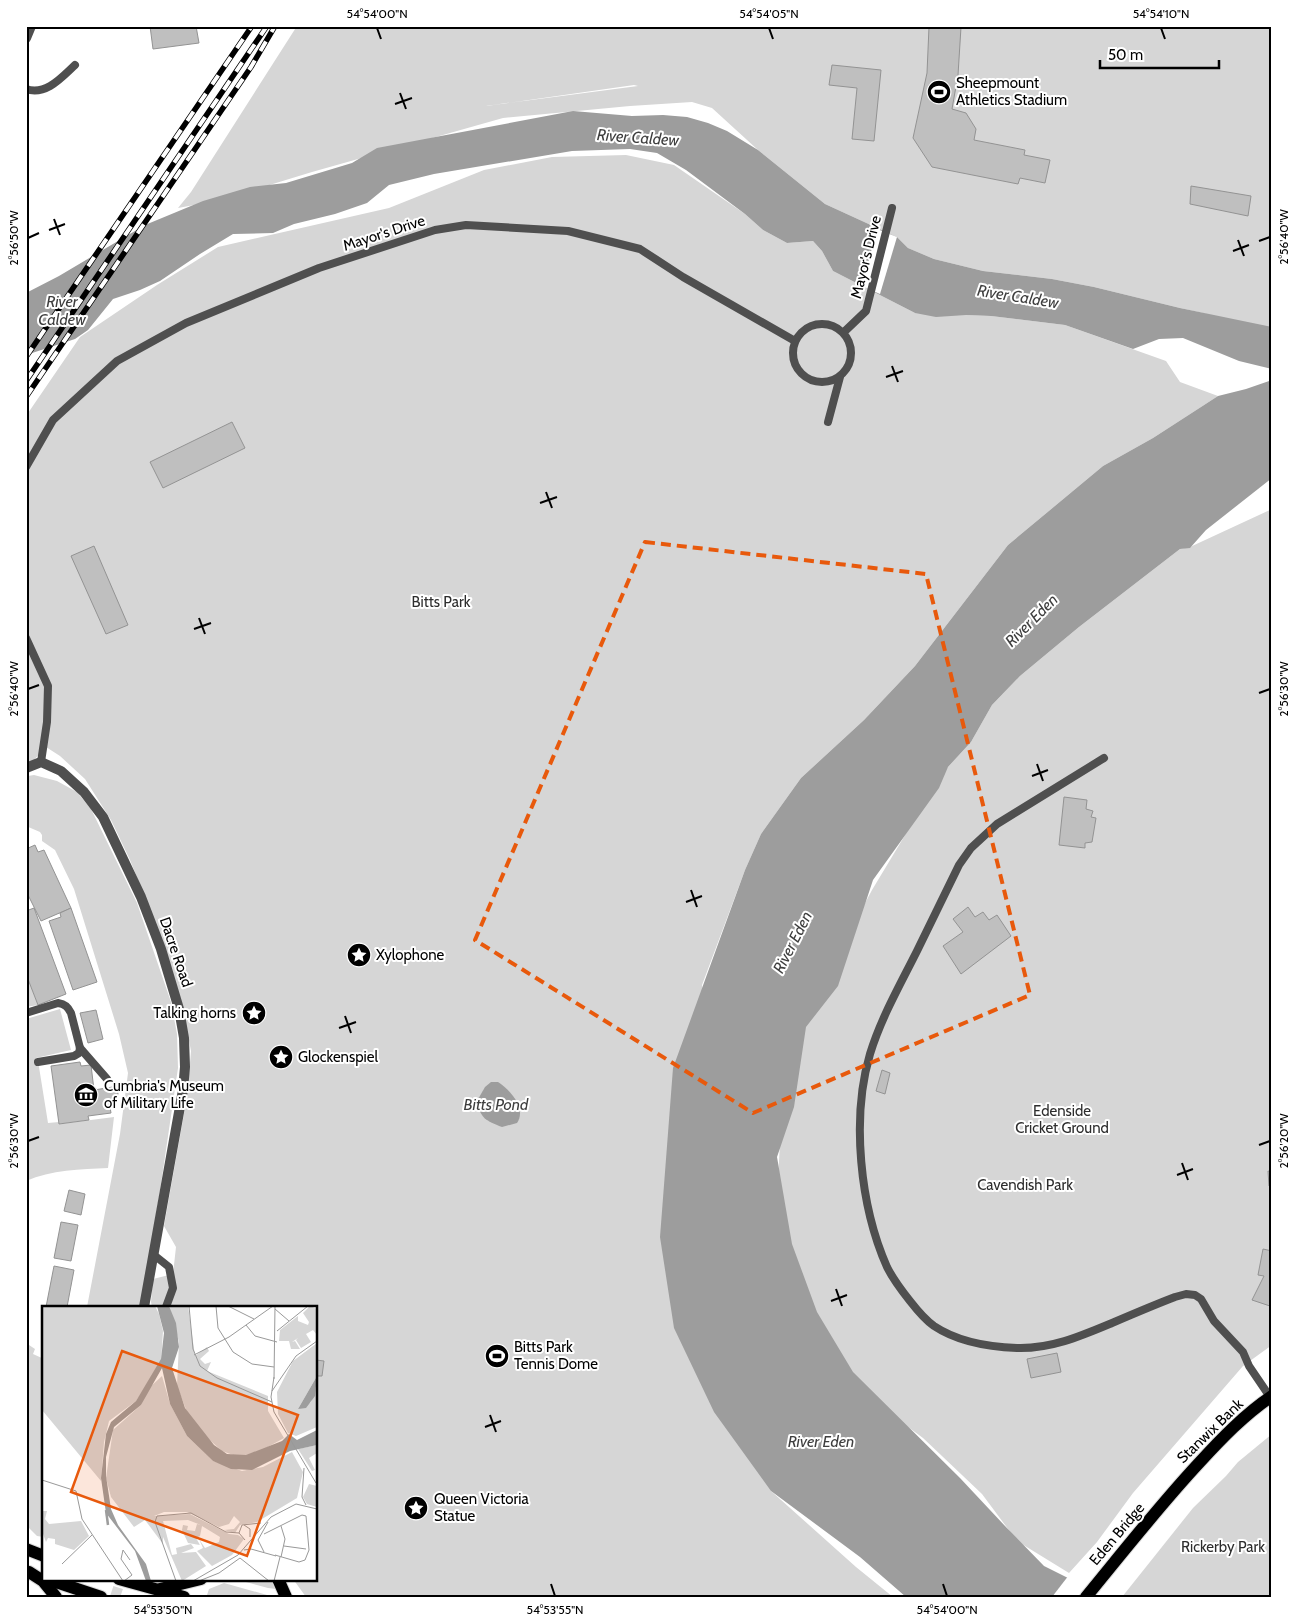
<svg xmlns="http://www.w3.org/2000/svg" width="1298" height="1623" viewBox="0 0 1298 1623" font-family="Cabin,sans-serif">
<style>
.green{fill:#d6d6d6;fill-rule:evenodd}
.water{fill:#9d9d9d}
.pier{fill:#fff}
.building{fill:#bfbfbf;stroke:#939393}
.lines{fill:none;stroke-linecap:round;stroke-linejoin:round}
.tertiary-tunnel{stroke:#d9d9d9;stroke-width:10;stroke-dasharray:10 5;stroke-linecap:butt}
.primary-casing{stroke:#dbdbdb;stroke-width:14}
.service{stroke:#4f4f4f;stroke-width:8}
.minor{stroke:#4f4f4f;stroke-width:10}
.primary{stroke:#000;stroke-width:12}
.rail-casing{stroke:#000;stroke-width:5.5}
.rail{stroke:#fff;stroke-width:4;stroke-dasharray:11;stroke-linecap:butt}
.marked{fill:none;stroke:#e8590c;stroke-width:4;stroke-dasharray:10 6;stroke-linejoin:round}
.ticks{fill:none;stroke:#000;stroke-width:2}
.labels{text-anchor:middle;stroke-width:4;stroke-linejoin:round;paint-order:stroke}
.poi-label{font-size:15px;fill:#000;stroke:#fff;text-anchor:start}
.street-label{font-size:15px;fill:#000;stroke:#fff}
.park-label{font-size:15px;fill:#2d2d2d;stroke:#fff}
.water-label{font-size:16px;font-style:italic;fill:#3e3e3e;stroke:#fff}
.inset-river{fill:none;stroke:#9d9d9d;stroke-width:2.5}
.inset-road{fill:none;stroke:#999;stroke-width:1}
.view{fill:#e8590c;fill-opacity:0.15;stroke:#e8590c;stroke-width:2.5}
.inset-edge{fill:none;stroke:#000;stroke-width:2.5}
.neatline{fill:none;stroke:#000;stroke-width:2}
.ticks-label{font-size:12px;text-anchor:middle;fill:#000}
</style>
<rect width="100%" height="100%" fill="#fff"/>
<g class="green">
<path d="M297,26H1272V335L1203,313L1180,308L1094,287L1052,279L983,271L934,259L908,248L897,237L825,204L758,150L712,108L692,102L630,106L503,118L312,172L221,200L178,208L191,192ZM634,85L638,86L486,106Z"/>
<polygon points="626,155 674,165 745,214 763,230 787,243 813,241 822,251 833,271 915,313 991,316 1065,325 1166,361 1180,382 1218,396 1153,438 1103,466 1008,545 915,666 864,720 801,778 761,834 745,870 702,985 771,1491 856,1567 893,1597 306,1597 293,1579 316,1579 316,1307 152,1307 151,1302 153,1279 173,1274 176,1247 164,1226 187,1097 191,1051 182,1004 165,947 130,860 111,820 85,779 60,756 46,747 33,761 28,776 34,775 57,781 77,792 91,809 137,903 171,1002 177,1034 178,1068 161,1184 141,1307 87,1307 120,1134 128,1073 119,1034 74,889 55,850 42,841 42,835 40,832 26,826 26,416 80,337 157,285 218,247 389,208 484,170 552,157"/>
<polygon points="1272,509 1272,1345 1243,1366 1133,1493 1097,1542 1069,1573 1017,1541 982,1494 923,1438 892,1415 858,1383 787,1264 777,1198 782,1106 798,1042 838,954 872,890 925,802 948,767 971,742 992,705 1020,676 1079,627 1180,549 1190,547"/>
<polygon points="26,974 38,1005 26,1007"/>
<path d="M60,1009L71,1050L36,1058L39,1067L48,1123L59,1122L60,1124L114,1117L108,1168C81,1169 51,1170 26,1181V1019Z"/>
<polygon points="26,1343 35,1349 33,1354 44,1359 44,1537 37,1536 29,1528 26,1528"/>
<polygon points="1272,1434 1272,1597 1122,1597 1193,1508 1226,1476 1238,1462"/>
<polygon points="235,1579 272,1579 276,1589 268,1588"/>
<polygon points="224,1583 267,1595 277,1597 214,1597 207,1595 209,1589"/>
</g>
<g class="water">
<polygon points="573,111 632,116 663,115 687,117 708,123 727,131 758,150 825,204 897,237 908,248 934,259 983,271 1052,279 1094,287 1180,308 1272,327 1272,369 1239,361 1183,338 1159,339 1133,349 1065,325 991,316 966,315 936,317 915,313 833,271 822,251 813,241 787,243 763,230 745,214 686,170 657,153 630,149 572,151 434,174 389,185 367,203 335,214 294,224 273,233 233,234 200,254 160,281 140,290 113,299 88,330 75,339 26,355 26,293 59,276 145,225 203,201 250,187 286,183 352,163 377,148"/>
<polygon points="1272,380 1272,478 1206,530 1190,548 1180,549 1079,627 1020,676 992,705 971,742 948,767 939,788 873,880 838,986 806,1027 794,1107 777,1157 792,1244 817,1312 853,1372 960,1478 1005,1526 1044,1566 1106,1597 906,1597 860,1557 771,1491 714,1412 674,1328 660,1237 673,1068 745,870 761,834 801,778 864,720 915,666 1008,545 1103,466 1153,438 1218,396 1246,389"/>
<path d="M491,1082H498C510,1090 527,1108 517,1123L502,1127C486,1121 480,1118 477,1101L485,1087Z"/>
</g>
<g class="pier">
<polygon points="877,229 897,237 880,294 862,286"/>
<polygon points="1069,1575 1107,1595 1109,1597 1052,1597"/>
</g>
<g class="building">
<polygon points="150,26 196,26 199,43 153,49"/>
<polygon points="955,26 961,27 958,75 952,109 966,113 976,129 974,140 1025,150 1024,155 1050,160 1045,183 1020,178 1018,184 932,167 913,138 927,73 929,27"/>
<polygon points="832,65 881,70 874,141 852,139 857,88 829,85"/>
<polygon points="1191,186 1251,196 1248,216 1190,204"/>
<polygon points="232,422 245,448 163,488 150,462"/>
<polygon points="94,546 128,625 106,634 71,556"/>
<polygon points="1064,797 1087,800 1086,809 1093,811 1091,817 1096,818 1092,842 1085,843 1085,848 1059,845"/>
<polygon points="35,845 38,852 44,850 71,908 41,921 26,891 26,849"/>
<polygon points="968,907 975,917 983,912 989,920 997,915 1011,936 961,974 943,946 963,932 953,919"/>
<polygon points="34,908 66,994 38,1005 26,974 26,911"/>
<polygon points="71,908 97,982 73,990 49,921 61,917 60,913"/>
<polygon points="96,1010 103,1039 88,1043 80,1013"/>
<polygon points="80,1062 81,1066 91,1065 94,1090 119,1086 117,1100 109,1101 111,1113 88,1116 89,1120 59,1124 51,1066"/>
<polygon points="882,1070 890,1073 885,1094 876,1091"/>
<polygon points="1268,1171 1272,1172 1272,1187 1269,1186"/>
<polygon points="69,1190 85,1194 81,1215 64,1211"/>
<polygon points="61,1222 78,1225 71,1261 54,1258"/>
<polygon points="1263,1249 1272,1251 1272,1302 1270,1306 1252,1300 1264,1276 1258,1275"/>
<polygon points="54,1266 74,1270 67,1307 46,1307"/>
<polygon points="1057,1353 1061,1372 1031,1378 1027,1359"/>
<polygon points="316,1360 324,1361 322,1376 316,1376"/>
</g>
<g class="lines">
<polyline class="tertiary-tunnel" points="115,1597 121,1579"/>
<g class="primary-casing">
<g id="primary">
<polyline points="26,1549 44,1556"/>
<polyline points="29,1572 43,1581 56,1597"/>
<polyline points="47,1579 101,1597"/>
<polyline points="119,1579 184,1597"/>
<polyline points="278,1579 286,1597"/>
<polyline points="160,1589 201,1579"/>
<path d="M1086,1597C1123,1552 1159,1506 1199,1463C1221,1439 1245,1414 1272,1396"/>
</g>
</g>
<g class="service">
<path d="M26,89C46,96 62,77 75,65"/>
<circle cx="822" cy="353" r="29"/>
<polyline points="844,332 866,311 892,208"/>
<polyline points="828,422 840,377"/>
<polyline points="26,467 53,420 117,361 186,323 319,268 435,230 466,225 568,231 640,249 683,277 795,341"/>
<polyline points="26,638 48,686 47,722 41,762"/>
<path d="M1104,758L997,824L971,848L959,865C945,894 931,922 917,951C900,985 881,1018 870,1054C851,1118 860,1206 887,1267C893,1279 902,1291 910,1301C917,1310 924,1319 934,1326C958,1342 989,1347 1017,1348C1051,1349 1081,1336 1112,1323C1133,1314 1154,1305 1175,1297L1186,1294L1195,1295L1201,1299L1214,1321L1243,1352L1249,1366L1270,1397"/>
<path d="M26,1013L58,1003C65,1004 68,1007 71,1013L80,1048L79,1053L74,1056L38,1062"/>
<polyline points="80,1048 107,1079"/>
<polyline points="154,1255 169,1267 173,1288 166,1307"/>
</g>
<g class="minor">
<polyline points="26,38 31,26"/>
<polyline points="26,768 41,762 61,771 84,792 103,817 141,897 161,949 179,1009 184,1038 185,1067 183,1090 144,1307"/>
</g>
<use href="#primary" class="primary"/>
<g class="rail-casing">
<g id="rail">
<polyline points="26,357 252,26"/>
<polyline points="26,381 267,26"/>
<polyline points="26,397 251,67 275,26"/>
</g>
</g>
<use href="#rail" class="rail"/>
</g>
<path class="marked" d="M645,542L926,574L1030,995L753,1113L475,940Z"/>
<path class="ticks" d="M377,28L381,39M769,28L773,39M1161,28L1165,39M400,93L406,109M395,104L412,98M54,219L60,235M49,230L65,224M28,238L39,233M1238,240L1244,256M1259,241L1270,237M1233,251L1249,245M892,366L898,382M886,377L903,371M546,492L552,508M540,503L557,497M199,618L205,634M194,629L211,623M28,689L39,685M1259,693L1270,689M1037,764L1043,781M1032,776L1048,770M691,890L697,907M686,902L702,896M345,1016L351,1033M339,1028L356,1022M28,1141L39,1137M1259,1145L1270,1141M1182,1163L1188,1180M1177,1175L1193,1169M836,1289L842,1306M831,1301L847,1295M490,1415L496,1432M485,1427L501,1421M159,1584L163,1596M551,1584L555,1596M943,1584L947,1596"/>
<defs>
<g id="stadium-disc" transform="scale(1.25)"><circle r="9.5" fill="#000" stroke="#fff"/><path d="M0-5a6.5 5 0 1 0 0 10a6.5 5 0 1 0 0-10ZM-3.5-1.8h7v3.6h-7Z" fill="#fff"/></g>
<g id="sight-disc" transform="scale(1.25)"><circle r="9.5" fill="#000" stroke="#fff"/><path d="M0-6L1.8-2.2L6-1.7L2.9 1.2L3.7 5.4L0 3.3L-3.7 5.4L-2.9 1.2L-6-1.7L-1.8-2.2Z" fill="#fff"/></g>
<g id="museum-disc" transform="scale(1.25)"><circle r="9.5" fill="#000" stroke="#fff"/><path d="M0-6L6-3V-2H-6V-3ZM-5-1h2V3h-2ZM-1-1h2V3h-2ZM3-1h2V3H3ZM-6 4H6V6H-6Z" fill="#fff"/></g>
</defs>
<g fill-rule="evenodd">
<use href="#stadium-disc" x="939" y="92"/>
<use href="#sight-disc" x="359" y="955"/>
<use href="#sight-disc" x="254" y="1013"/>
<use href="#sight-disc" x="281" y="1057"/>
<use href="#museum-disc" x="86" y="1095"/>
<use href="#stadium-disc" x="497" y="1356"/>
<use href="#sight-disc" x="416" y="1508"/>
</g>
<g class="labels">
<g class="poi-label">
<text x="956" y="88">Sheepmount<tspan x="956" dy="17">Athletics Stadium</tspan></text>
<text x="376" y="960">Xylophone</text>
<text x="236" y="1018" text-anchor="end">Talking horns</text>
<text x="298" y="1062">Glockenspiel</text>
<text x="104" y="1091">Cumbria's Museum<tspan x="104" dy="17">of Military Life</tspan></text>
<text x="514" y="1352">Bitts Park<tspan x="514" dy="17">Tennis Dome</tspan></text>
<text x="434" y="1504">Queen Victoria<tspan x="434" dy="17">Statue</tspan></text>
</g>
<g class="street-label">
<text transform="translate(384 233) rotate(-18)" y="5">Mayor's Drive</text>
<text transform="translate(866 257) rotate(-76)" y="5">Mayor's Drive</text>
<text transform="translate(176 952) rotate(71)" y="5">Dacre Road</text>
<text transform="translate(1210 1431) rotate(-44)" y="5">Stanwix Bank</text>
<text transform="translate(1117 1534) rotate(-50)" y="5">Eden Bridge</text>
</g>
<g class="park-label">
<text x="441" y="607">Bitts Park</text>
<text x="1062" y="1116">Edenside<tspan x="1062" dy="17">Cricket Ground</tspan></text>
<text x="1025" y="1190">Cavendish Park</text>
<text x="1223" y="1552">Rickerby Park</text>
</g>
<g class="water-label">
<text transform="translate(638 137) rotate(4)" y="6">River Caldew</text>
<text transform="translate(1018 296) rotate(9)" y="6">River Caldew</text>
<text x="62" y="307">River<tspan x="62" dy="18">Caldew</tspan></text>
<text transform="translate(1031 620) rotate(-45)" y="6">River Eden</text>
<text transform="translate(792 942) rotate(-63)" y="6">River Eden</text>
<text x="496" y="1110">Bitts Pond</text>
<text x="821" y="1447">River Eden</text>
</g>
</g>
<g transform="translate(42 1306)">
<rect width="275" height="275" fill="#fff"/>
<path d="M0,0H113L117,8L121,25L119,57L94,95L67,115L62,136L59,175L0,104ZM127,0H146L153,50L165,41L167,45L158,53L163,58L169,56L165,65L226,90V105L242,132L213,148L197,151L180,145L160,127L145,106L135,80L137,36ZM268,0L275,3V29L271,24L264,28L269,36L259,42L254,34L256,32L250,36L253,35L258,43H249L247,35H237L238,24L256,10V15L266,19L267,16L261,7ZM275,37V70L256,103L269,96L275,78V121L254,130L246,127L236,108L235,86L251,55ZM120,70L128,98L145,130L171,155L200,165L221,161L250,146L261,166L255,192L215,216L198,219L193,227L182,224L192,223L198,216L192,210L187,218L177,221L145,206H122L112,210L148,208L187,228L196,229L202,233L190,249L170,260L155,245L161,242L157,233L163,242L177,236L178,231L160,220L158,230L154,232L158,239L146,237L140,224L129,222L140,224L141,219L146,220L145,224L153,225L155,218L159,219L146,214L121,215L130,249L135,248L134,242L149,238L152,242L139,247L154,246L164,260L140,275L121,231V238L103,214L92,221L69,191L64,172L71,124L99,99L106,83ZM275,139V147L267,152L273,164L270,165L256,143ZM267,178L275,180V201L265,198L261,191ZM0,205H5L3,213L7,218L39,215L47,230L32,244L13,238V233L6,232L4,236L0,225Z" fill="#d6d6d6"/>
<path d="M115,0H127L134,17L137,41L130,62L143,102L172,139L185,148L204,149L240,135L247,128L255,134L275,124V139L248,145L210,164L189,163L171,155L145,130L128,98L120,62L99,99L72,121L64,151V170L69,203L76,219L104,258L109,275H104L93,245L64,207L59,172L64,128L69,116L94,95L119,53L122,27ZM275,70L273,90L264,102L256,103Z" fill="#9d9d9d"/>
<path class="inset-river" d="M64,204L66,219"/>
<path class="inset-road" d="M147,0L151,43L158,60L175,72L230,96M174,0L176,22L191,46L210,58L232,61M186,0L212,13M233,3L247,15M204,19L213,30L235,36M235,25L266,0M152,49L187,31L231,0M232,71L229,91L232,106L274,177M232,73L233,0M230,85L254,50L275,35M262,162L260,191L264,199M0,174L34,185L40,213L81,275M202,219L208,223V231M239,220L243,233L239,251M197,227L200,219L219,217M222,228L260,209L264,210L267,244L263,254L257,256L233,249M242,240L264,243M202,244L209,243L234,250M222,246L216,234L226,216M20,258L50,229M177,267L198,252L227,275M82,275L90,269L79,253L81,244L88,254M134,275L113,216L115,210L149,207L184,226L197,227L203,234M151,275L196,249L229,211L254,198L275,203M157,275L177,267M232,275L238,251"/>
<path class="view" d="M80,45L256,109L205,250L29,186Z"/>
<rect width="275" height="275" class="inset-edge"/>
</g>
<rect width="1298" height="1623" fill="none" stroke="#ffffff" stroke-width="55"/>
<path d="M1100 60v8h119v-8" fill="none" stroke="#000000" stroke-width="2.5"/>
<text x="1108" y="60" font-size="15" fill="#000000" stroke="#ffffff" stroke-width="4" paint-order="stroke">50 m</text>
<rect x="28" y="28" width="1242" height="1568" class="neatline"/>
<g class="ticks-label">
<text x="377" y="18">54°54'00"N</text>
<text x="769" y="18">54°54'05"N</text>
<text x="1161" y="18">54°54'10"N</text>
<text transform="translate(1284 237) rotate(-90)" y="4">2°56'40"W</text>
<text transform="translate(14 238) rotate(-90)" y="4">2°56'50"W</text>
<text transform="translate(1284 689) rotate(-90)" y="4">2°56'30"W</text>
<text transform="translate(14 689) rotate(-90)" y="4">2°56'40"W</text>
<text transform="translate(1284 1141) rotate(-90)" y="4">2°56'20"W</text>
<text transform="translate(14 1141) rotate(-90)" y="4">2°56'30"W</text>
<text x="163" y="1614">54°53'50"N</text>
<text x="555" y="1614">54°53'55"N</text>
<text x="947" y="1614">54°54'00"N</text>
</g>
</svg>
